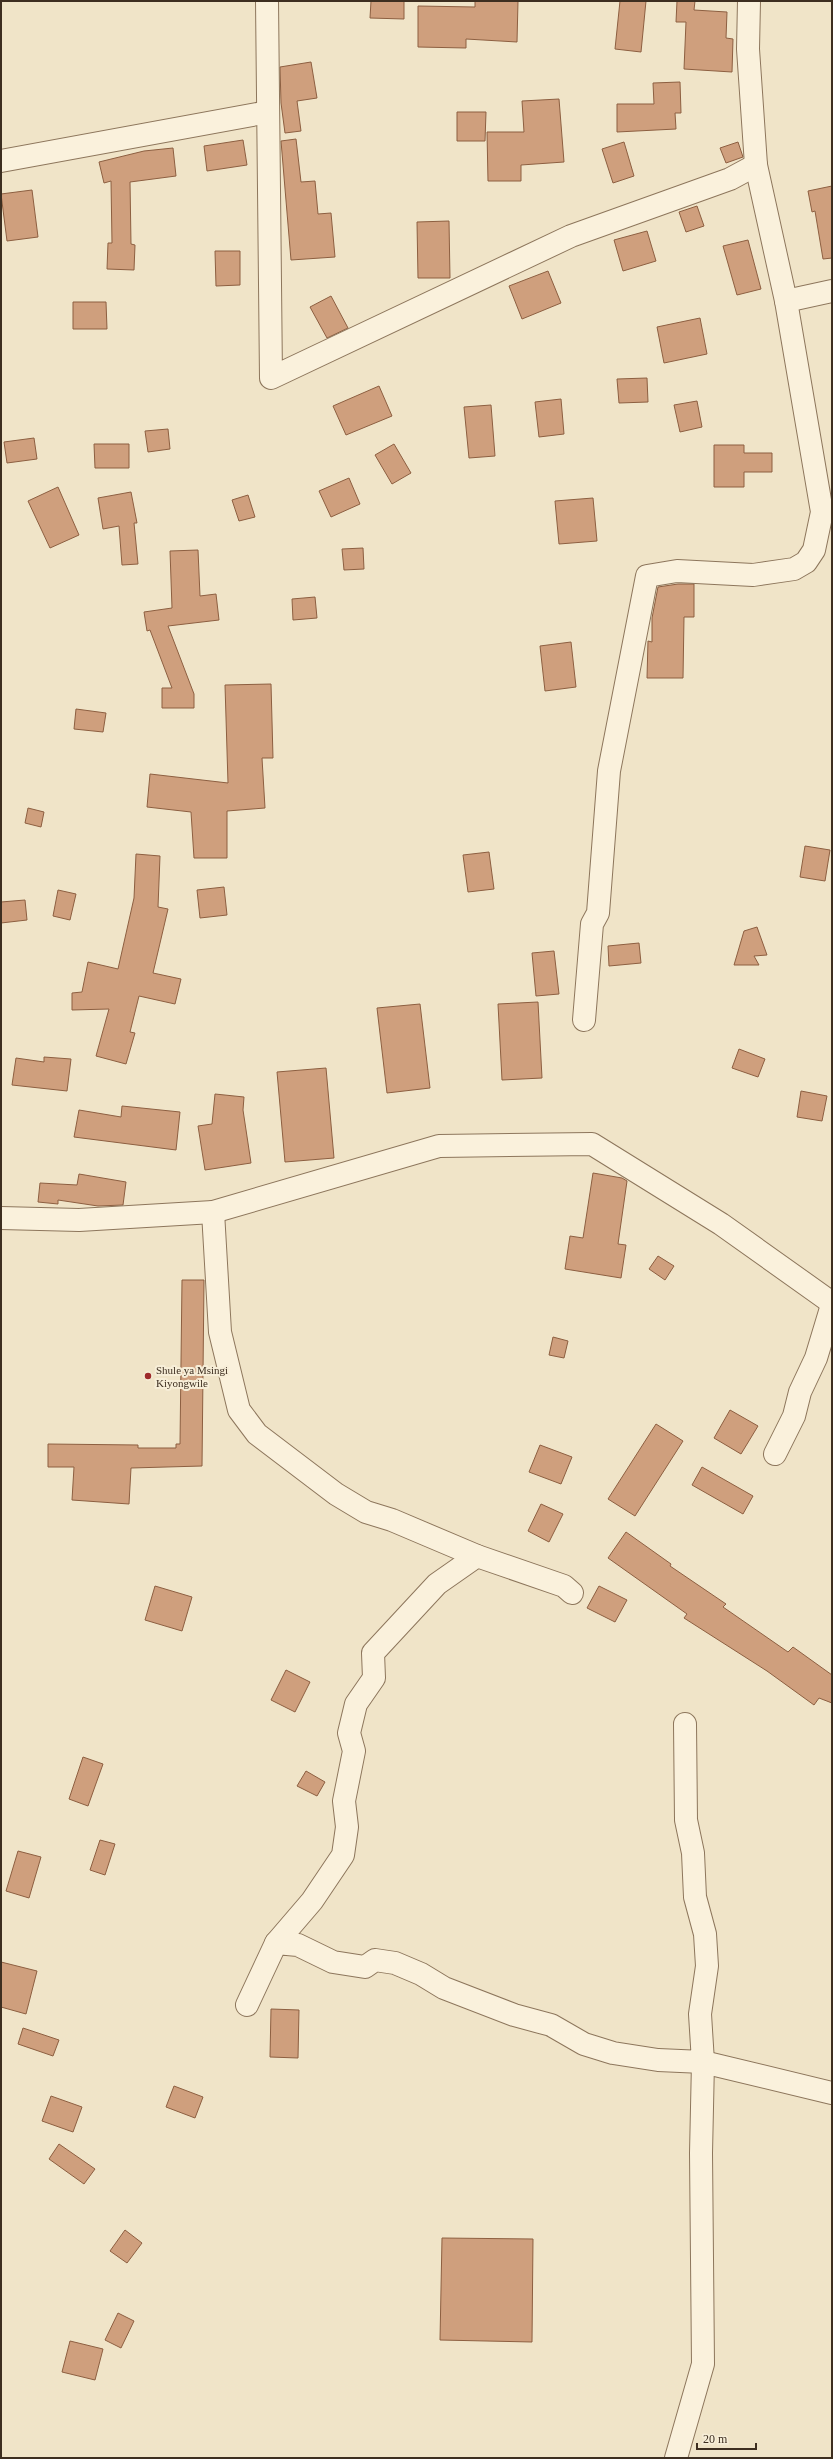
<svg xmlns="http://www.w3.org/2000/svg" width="833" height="2459" viewBox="0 0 833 2459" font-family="'Times New Roman',serif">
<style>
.building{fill:#cf9f7d;stroke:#8d5f41}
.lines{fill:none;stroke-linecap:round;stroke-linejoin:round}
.minor-casing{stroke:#8d765c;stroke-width:24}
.minor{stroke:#faf1dc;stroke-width:22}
.poi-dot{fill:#9e2a2b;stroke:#f7eed8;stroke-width:1.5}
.labels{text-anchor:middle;stroke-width:4;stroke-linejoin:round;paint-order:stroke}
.poi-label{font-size:11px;fill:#3d2e20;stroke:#f7eed8;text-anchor:start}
</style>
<rect width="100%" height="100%" fill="#f0e4c8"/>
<g class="building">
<polygon points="371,1 404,1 404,19 370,18"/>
<polygon points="475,1 518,1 517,42 466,39 466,48 418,47 418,6 475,7"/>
<polygon points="620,1 646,1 641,52 615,49"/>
<polygon points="677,1 695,1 694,10 727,12 726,38 733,39 732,72 684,69 686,22 676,22"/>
<polygon points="311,62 317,98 297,101 301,131 285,133 281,103 280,67"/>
<polygon points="680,82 681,113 675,113 676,129 617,132 617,104 654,104 653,83"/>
<polygon points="559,99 564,162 521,165 521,181 488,181 487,132 524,132 522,101"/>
<polygon points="457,112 486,112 485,141 457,141"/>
<polygon points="296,139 301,182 315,181 318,214 331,213 335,257 291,260 281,141"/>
<polygon points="243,140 247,165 207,171 204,146"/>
<polygon points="624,142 634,176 613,183 602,149"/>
<polygon points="738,142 743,157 726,163 720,148"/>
<polygon points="173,148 176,176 130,182 131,244 135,245 134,270 107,269 108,243 112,243 111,181 104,183 99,162 144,151"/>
<polygon points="832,186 832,258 823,259 815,211 812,212 808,191"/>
<polygon points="32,190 38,237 7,241 1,194"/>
<polygon points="697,206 704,226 686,232 679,212"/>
<polygon points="449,221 450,278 418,278 417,222"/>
<polygon points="647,231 656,261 623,271 614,240"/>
<polygon points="748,240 761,289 737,295 723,246"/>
<polygon points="215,251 240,251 240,285 216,286"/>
<polygon points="548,271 561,303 522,319 509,286"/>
<polygon points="331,296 348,328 327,338 310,307"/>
<polygon points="73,302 106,302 107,329 73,329"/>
<polygon points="700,318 707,354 664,363 657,327"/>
<polygon points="647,378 648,402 619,403 617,379"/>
<polygon points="379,386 392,416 346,435 333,406"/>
<polygon points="561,399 564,434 539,437 535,402"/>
<polygon points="697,401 702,427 680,432 674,405"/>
<polygon points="491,405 495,456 469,458 464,407"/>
<polygon points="168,429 170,449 148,452 145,431"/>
<polygon points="34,438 37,459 7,463 4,442"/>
<polygon points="94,444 129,444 129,468 95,468"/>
<polygon points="394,444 411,473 392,484 375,455"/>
<polygon points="714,445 744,445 744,453 772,453 772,472 744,472 744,487 714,487"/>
<polygon points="349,478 360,504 331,517 319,491"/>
<polygon points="58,487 79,535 50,548 28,501"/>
<polygon points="131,492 137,523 134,523 138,564 122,565 119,526 103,529 98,498"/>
<polygon points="248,495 255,517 239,521 232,500"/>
<polygon points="593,498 597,541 559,544 555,501"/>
<polygon points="363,548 364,569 344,570 342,549"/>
<polygon points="198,550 200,596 216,594 219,620 168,626 194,694 194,708 162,708 162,688 172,688 150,630 147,631 144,612 172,608 170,551"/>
<polygon points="678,584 694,584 694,617 684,617 683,678 647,678 648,641 652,642 652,618 658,587"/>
<polygon points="315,597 317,618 293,620 292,599"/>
<polygon points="571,642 576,687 545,691 540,646"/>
<polygon points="271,684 273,758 262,758 265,808 227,811 227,858 194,858 191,812 147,807 150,774 228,783 225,685"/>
<polygon points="76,709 106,713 103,732 74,729"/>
<polygon points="28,808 44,812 41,827 25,823"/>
<polygon points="805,846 830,850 825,881 800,877"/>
<polygon points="489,852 494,889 468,892 463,855"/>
<polygon points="136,854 160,856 158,907 168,909 153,973 181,979 175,1004 139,996 130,1032 135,1033 126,1064 96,1056 109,1009 72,1010 72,993 82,992 88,962 118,969 134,898"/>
<polygon points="224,887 227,915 200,918 197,890"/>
<polygon points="58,890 76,894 70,920 53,916"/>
<polygon points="25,900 27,920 1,923 1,902"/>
<polygon points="757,927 767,955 754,956 759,965 734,965 744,931"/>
<polygon points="639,943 641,963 609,966 608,946"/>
<polygon points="554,951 559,994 536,996 532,953"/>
<polygon points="538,1002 542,1078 502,1080 498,1004"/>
<polygon points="420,1004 430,1088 387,1093 377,1008"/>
<polygon points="739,1049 765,1059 758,1077 732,1068"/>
<polygon points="44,1057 71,1059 67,1091 12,1085 16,1058 44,1062"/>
<polygon points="326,1068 334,1158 285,1162 277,1072"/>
<polygon points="801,1091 827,1096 822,1121 797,1117"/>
<polygon points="215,1094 244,1097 243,1110 251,1163 205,1170 198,1126 212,1124"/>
<polygon points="122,1106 180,1112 176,1150 74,1137 79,1110 121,1117"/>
<polygon points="593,1173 622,1178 627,1181 618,1244 626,1245 621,1278 565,1269 570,1236 583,1238"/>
<polygon points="79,1174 126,1182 123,1205 98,1206 58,1200 58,1204 38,1202 40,1183 77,1185"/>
<polygon points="658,1256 674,1266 665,1280 649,1269"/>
<polygon points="182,1280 204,1280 202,1466 131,1468 129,1504 72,1500 74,1467 48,1467 48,1444 138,1445 138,1448 176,1448 176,1444 180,1444"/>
<polygon points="553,1337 568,1341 564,1358 549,1355"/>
<polygon points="730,1410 758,1426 741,1454 714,1438"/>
<polygon points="656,1424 683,1441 635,1516 608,1499"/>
<polygon points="540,1445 572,1457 561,1484 529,1472"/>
<polygon points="702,1467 753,1496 743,1514 692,1485"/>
<polygon points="541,1504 563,1514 549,1542 528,1531"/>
<polygon points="626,1532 671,1564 670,1566 726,1604 723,1607 788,1652 793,1647 832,1675 832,1703 819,1698 814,1705 767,1671 684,1618 687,1614 608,1558"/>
<polygon points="155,1586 192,1597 182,1631 145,1620"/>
<polygon points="599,1586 627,1600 615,1622 587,1608"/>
<polygon points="286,1670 310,1682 295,1712 271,1700"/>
<polygon points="83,1757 103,1764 88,1806 69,1799"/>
<polygon points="306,1771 325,1782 317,1796 297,1786"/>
<polygon points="100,1840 115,1844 105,1875 90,1870"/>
<polygon points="18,1851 41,1857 29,1898 6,1891"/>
<polygon points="1,1962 37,1971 26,2014 1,2007"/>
<polygon points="271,2009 299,2010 298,2058 270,2057"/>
<polygon points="23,2028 59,2040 53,2056 18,2044"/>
<polygon points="174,2086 203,2097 195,2118 166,2107"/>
<polygon points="51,2096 82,2107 73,2132 42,2121"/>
<polygon points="59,2144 95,2169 84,2184 49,2159"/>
<polygon points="125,2230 142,2243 127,2263 110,2251"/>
<polygon points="442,2238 533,2239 532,2342 440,2340"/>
<polygon points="118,2313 134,2321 121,2348 105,2340"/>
<polygon points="70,2341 103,2349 95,2380 62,2372"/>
</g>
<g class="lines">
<g class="minor-casing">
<g id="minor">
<polyline points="267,1 271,378 571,236 730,179 756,165"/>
<polyline points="1,161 268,112"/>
<polyline points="786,301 832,291"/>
<polyline points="584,1020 592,924 598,913 609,771 647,576 677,571 753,575 794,569 806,562 814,550 822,512 786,301 756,165 748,49 749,1"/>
<polyline points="213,1212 220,1332 239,1410 257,1434 336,1494 366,1512 392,1520 477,1556 564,1586 572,1593"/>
<polyline points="1,1218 79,1220 213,1212 439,1146 592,1144 721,1224 832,1303"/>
<polyline points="775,1454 794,1416 800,1392 816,1358 832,1305"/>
<polyline points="276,1943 312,1901 343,1855 347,1827 344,1801 354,1751 349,1733 356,1704 374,1678 373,1653 437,1584 477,1556"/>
<polyline points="247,2005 276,1943 298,1945 333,1962 365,1967 375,1960 395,1963 421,1974 444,1988 514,2015 551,2025 584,2044 613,2053 658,2060 703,2062 700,2014 707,1966 705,1934 695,1897 693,1853 686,1820 685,1724"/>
<polyline points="676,2458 703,2364 701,2153 703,2062 832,2093"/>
</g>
</g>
<use href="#minor" class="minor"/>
</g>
<circle class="poi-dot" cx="148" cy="1376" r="4"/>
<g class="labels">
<g class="poi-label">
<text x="156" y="1374">Shule ya Msingi<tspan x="156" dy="13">Kiyongwile</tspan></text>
</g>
</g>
<rect width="833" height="2459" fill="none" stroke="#3d2e20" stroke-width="4"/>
<path d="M697 2443v6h59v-6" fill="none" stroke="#3d2e20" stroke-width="2"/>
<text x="703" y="2443" font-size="12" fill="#3d2e20" stroke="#f7eed8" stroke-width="3" paint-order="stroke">20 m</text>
</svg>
